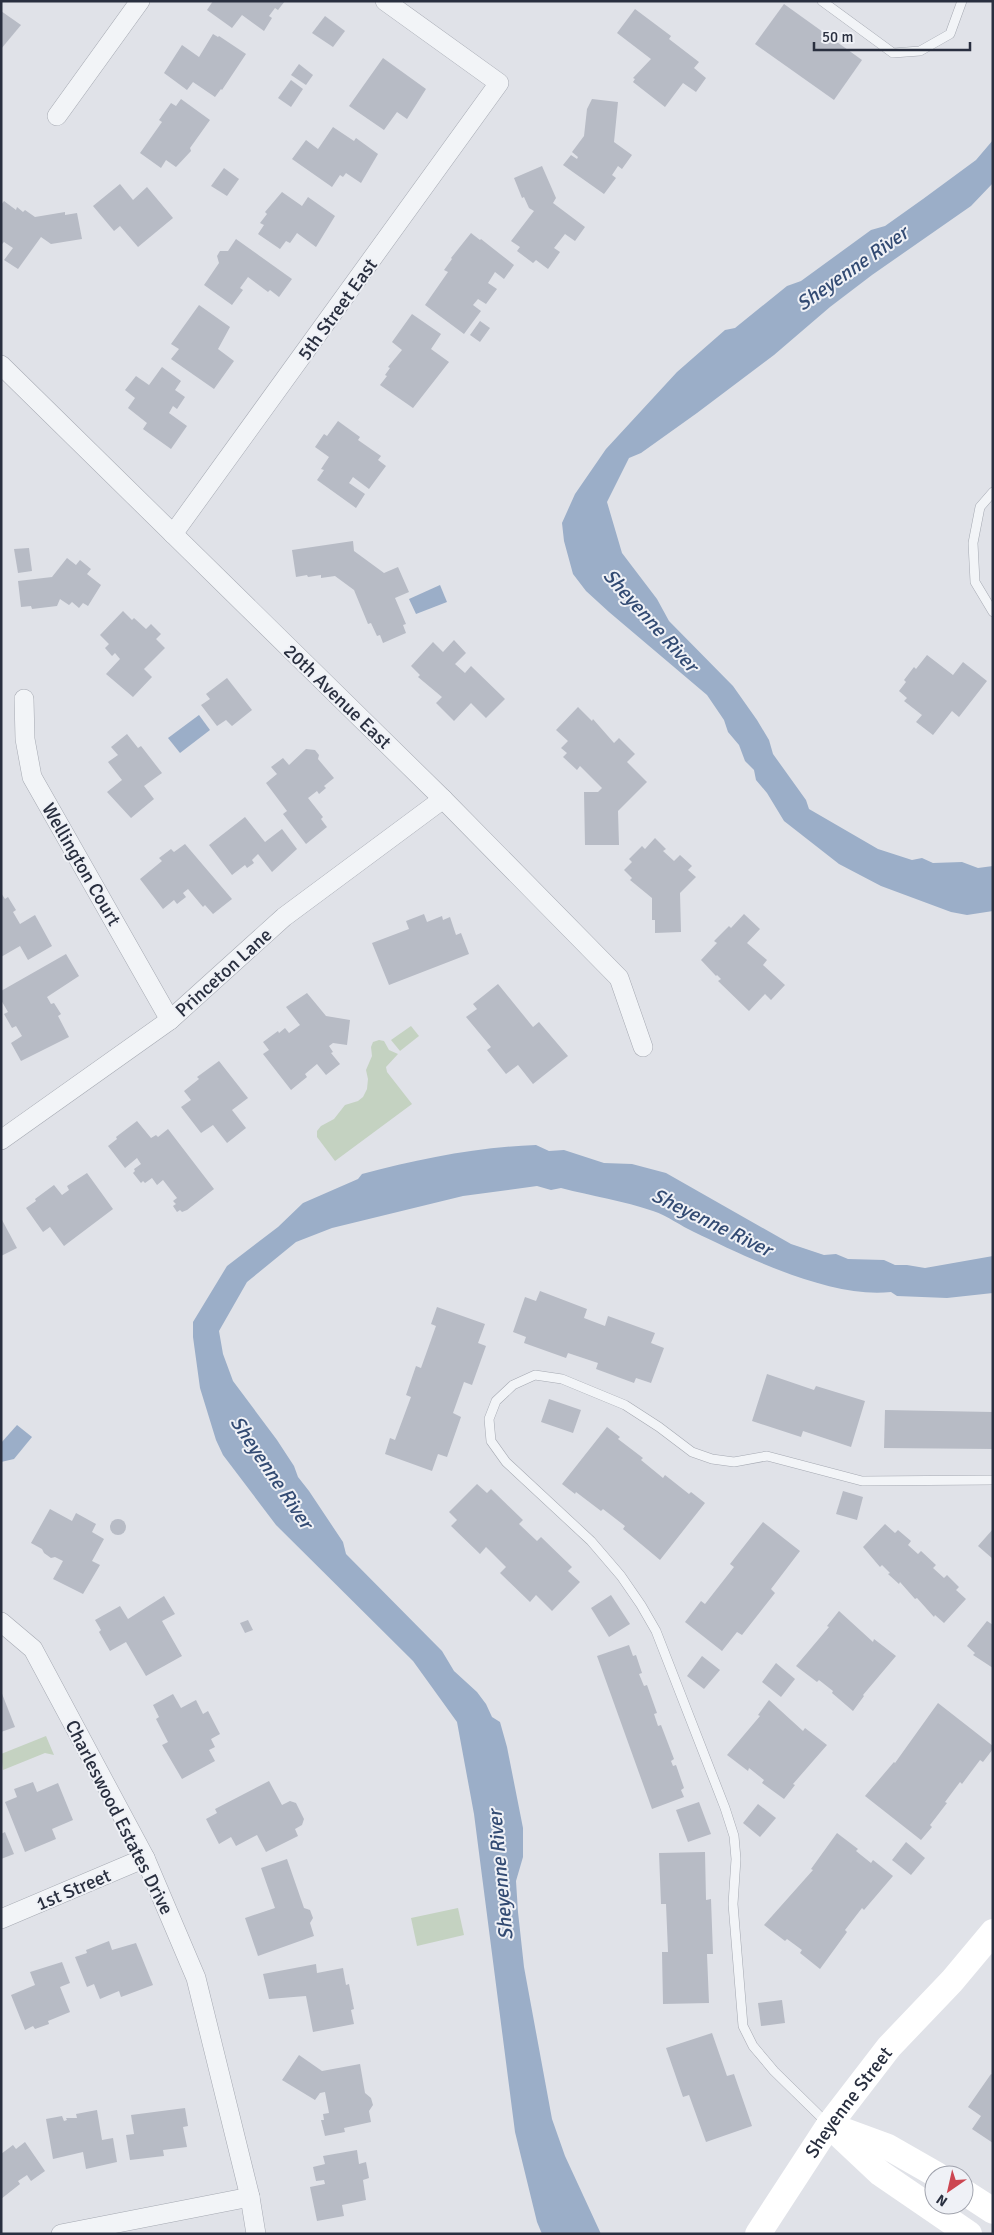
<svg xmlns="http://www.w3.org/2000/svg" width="994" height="2235" viewBox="0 0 994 2235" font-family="Signika,sans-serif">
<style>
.green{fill:#c4d2c1}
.water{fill:#9baec8}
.building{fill:#b7bbc5}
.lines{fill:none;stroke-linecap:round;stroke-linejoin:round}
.lane-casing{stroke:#a5a9b2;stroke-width:10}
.street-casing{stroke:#a5a9b2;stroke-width:20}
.lane{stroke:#f2f4f7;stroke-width:9}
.street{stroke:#f2f4f7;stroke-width:19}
.secondary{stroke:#fff;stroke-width:26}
.labels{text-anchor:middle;stroke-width:4;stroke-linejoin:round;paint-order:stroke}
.street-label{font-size:19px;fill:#292f3f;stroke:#eff1f6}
.water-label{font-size:20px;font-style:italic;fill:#334b73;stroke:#eff1f6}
</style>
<rect width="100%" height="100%" fill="#e0e2e8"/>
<g class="green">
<polygon points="411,1026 419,1036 400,1051 391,1040"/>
<polygon points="379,1040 384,1041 389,1050 398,1054 386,1067 387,1072 412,1104 335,1161 317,1137 317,1131 321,1126 334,1119 345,1105 358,1101 363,1097 367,1089 368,1079 366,1070 372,1056 371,1047 373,1042"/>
<polygon points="46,1736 54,1755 45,1753 3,1770 1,1754"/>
<polygon points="458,1908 464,1935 417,1946 411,1918"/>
</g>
<g class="water">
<polygon points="993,140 993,183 971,206 872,275 830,307 774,355 697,413 641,453 629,458 607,502 622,553 657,599 669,621 733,686 757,720 769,740 773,754 806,800 809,809 878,849 912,860 922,858 933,863 962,862 978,868 993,866 993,911 967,915 951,912 881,886 839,864 784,821 767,793 756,780 754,770 745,761 739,745 728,732 724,720 707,695 609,612 586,591 573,574 564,541 562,523 575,494 606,449 677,372 725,330 735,328 787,286 801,281 871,230 885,226 923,199 976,160"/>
<polygon points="440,585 447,602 416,614 409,599"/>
<polygon points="199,715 210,730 180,753 168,738"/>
<path d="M536,1145L549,1151L564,1150L604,1163L632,1164L666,1173L791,1244L824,1255L836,1254L848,1259L884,1260L895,1265H907L925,1268L993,1256V1293L947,1298L897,1296L891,1292C832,1299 748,1258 694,1232C681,1226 668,1216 653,1211C624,1201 592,1196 561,1188L551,1190L537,1186L463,1196L332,1228L296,1242L247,1282L219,1331L223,1354L233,1381L277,1440L294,1466L298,1477L309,1491L343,1542L346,1554L442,1651L454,1671L477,1692L486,1704L492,1717L500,1722L507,1747L523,1828V1857L516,1881L518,1912L524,1967L552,2119L565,2156L601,2234H542L537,2222L515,2132L474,1814L457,1722L413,1661L276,1525L223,1455L216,1440L200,1388L193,1337V1322L227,1266L278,1227L303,1203L358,1179L362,1174C419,1159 477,1147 536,1145Z"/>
<polygon points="17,1425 32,1437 14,1459 1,1462 1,1443"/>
</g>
<g class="building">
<polygon points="213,1 285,1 278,10 275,8 269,16 272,18 264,31 242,15 232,28 207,10"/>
<polygon points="784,4 862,60 834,100 755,44"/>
<polygon points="635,9 671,36 669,39 699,62 694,68 706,78 696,92 683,83 665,107 633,82 635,79 633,78 651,59 617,33"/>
<polygon points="1,11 21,25 1,49"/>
<polygon points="325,16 345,31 333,47 312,33"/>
<polygon points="213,34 218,37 219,36 246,54 222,90 221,89 215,97 193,82 187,90 164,73 182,45 199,57"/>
<polygon points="383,58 426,89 407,119 397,112 384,130 349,106"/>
<polygon points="299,64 313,75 306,85 291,75"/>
<polygon points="291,80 303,89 291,107 278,98"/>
<polygon points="181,99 210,120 190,148 191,151 176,167 166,160 161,168 140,153 162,122 159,120 171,103 176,106"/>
<polygon points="592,99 618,102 614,142 632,155 622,169 618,166 612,175 616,178 604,194 563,165 571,155 577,159 578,157 572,152 584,136 587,109"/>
<polygon points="333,127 354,141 356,138 378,154 361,183 346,173 343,177 340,175 332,187 292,159 306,140 318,149"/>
<polygon points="542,166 556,198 553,203 585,227 575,241 565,234 554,248 560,252 548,269 536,260 533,263 517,251 520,247 511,241 534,211 529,208 524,197 522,198 514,178"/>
<polygon points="224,168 239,179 227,196 211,186"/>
<polygon points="120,184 133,200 147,187 173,218 138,247 120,226 114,231 93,206"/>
<polygon points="282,192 302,206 308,197 335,216 316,247 297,233 290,243 286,241 280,249 258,234 264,225 260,223 267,214 265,212"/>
<polygon points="4,201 16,210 17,207 23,212 25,210 35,217 65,212 65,215 77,213 82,239 51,244 41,237 18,269 4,260 13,248 4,242 1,245 1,205"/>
<polygon points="471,233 480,240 481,239 514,265 504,279 495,272 488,283 497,289 486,304 478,299 473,305 481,311 464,334 425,305 448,272 444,270 452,259 451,258"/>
<polygon points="236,239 292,279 279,297 270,290 268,292 248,277 240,288 243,290 232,305 204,285 219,263 217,256 220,251 228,251"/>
<polygon points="199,305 230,327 218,349 234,361 214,389 171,359 179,349 171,344"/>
<polygon points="412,314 441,334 431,349 449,362 413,408 380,385 387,376 385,375 390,368 388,367 402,350 392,342"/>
<polygon points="480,321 490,328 480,342 470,335"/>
<polygon points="162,367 181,381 175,390 185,397 177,409 173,406 169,413 187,426 171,449 143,429 147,423 128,408 135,398 125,390 136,376 149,385"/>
<polygon points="338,421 360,437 358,440 381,456 378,460 386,466 369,489 353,477 349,483 365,494 356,508 317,480 324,470 321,469 329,457 315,447 324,434 327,436"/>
<polygon points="353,541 354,551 384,573 398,567 409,592 395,598 406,624 403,625 406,633 383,643 380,635 377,636 371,623 368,624 354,590 335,576 321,578 321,575 308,577 307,575 296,577 292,550"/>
<polygon points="29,548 32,571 18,573 14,549"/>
<polygon points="67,558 76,565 80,560 91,569 87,574 101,585 88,606 83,603 79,608 72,602 69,605 60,599 57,606 32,609 31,606 21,607 18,581 52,577"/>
<polygon points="123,611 132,620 134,618 146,629 151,624 161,634 156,639 165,648 144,669 152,677 133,697 106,674 120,659 115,653 112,656 105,648 109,644 100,635"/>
<polygon points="454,640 466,653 455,664 465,673 471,666 505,699 486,718 471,703 454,721 436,703 442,697 418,677 420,675 411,666 433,642 443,652"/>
<polygon points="927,655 953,675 963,662 987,681 959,717 952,711 933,735 916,722 922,715 904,701 907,698 899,691 906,682 904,680 914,667 916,669"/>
<polygon points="227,678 252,710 232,726 226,720 217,726 201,705 210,699 206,694"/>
<polygon points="578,707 592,721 593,719 614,743 619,738 635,754 627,762 647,782 618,811 619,845 585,845 584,792 598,792 602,788 580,766 577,770 563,757 567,753 561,748 568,741 556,730"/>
<polygon points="127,734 138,748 141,746 162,773 144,786 154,799 131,818 107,792 122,780 108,762 118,755 111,747"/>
<polygon points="306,749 315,750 319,755 318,759 334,778 324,786 326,788 319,794 317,791 308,798 323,817 321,819 327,827 306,844 283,814 287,811 266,783 277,774 271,767 283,758 289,765"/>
<polygon points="245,817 265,842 282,829 297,849 272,872 258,854 252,860 254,863 247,868 245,865 232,875 209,845"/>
<polygon points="655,838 666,849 663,851 674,861 680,855 692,866 688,870 696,877 680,893 681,932 655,933 655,920 652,920 652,898 630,880 632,878 624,870 632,862 629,859 642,846 645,849"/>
<polygon points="185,844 232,899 213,914 205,905 203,907 188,889 183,893 186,897 177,904 174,900 163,909 140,879 162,861 159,858 171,849 174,852"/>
<polygon points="1,893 5,899 8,897 16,910 13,912 20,924 35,915 52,946 28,960 20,946 1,957"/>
<polygon points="424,914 427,922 442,916 443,920 450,917 456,935 461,933 469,954 389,985 372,943 409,929 406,921"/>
<polygon points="744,914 760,929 747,943 767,960 763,965 785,985 771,1000 765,994 749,1011 718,981 721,979 717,975 716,976 701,960 717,943 714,941 729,926 731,928"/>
<polygon points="66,954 79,976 47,997 51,1004 54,1003 61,1014 58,1016 69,1037 21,1061 11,1043 22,1036 16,1026 12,1028 4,1014 8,1012 1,1000 1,991"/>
<polygon points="498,984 533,1027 539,1022 568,1056 533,1084 518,1065 506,1074 487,1050 491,1047 466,1017 477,1009 473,1004"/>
<polygon points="307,993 326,1016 350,1020 347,1045 333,1043 329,1046 333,1052 331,1053 340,1064 326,1075 317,1064 305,1074 307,1077 291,1090 263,1054 269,1050 263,1042 278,1031 279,1033 285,1028 289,1033 300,1025 286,1007"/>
<polygon points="219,1061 248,1098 232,1110 246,1128 227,1143 213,1125 201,1133 181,1107 191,1100 184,1091 199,1079 197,1077"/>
<polygon points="137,1121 151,1138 156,1135 158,1137 168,1129 214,1189 187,1210 182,1212 180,1210 177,1212 173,1206 176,1204 173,1201 177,1198 163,1180 157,1185 152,1178 145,1183 143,1181 141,1183 133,1173 135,1171 134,1169 141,1164 137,1158 125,1168 108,1146 117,1139 116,1137"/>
<polygon points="87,1173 113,1209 64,1246 50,1227 43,1232 26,1208 36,1201 35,1199 54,1185 62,1195 69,1190 67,1186"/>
<polygon points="1,1218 17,1248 1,1256"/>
<polygon points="540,1291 587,1309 584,1318 605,1326 608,1316 655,1333 651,1343 664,1348 651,1383 636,1378 634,1383 596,1369 598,1363 568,1353 566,1358 524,1343 526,1337 513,1332 525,1297 536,1301"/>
<polygon points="437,1307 485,1324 478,1343 486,1346 472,1385 464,1382 453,1413 461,1417 447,1457 438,1454 432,1471 385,1454 390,1438 395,1440 411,1397 406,1395 416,1366 421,1368 436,1326 431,1324"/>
<polygon points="767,1374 814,1390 816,1386 865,1401 851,1447 803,1431 801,1437 752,1421"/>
<polygon points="549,1399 581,1410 573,1433 541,1422"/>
<polygon points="885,1410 993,1412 993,1449 884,1448"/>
<polygon points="607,1427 620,1437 618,1439 643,1458 641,1460 663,1478 665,1475 689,1494 691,1492 705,1503 660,1560 623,1529 625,1526 603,1509 601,1511 576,1492 575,1494 562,1484"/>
<polygon points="477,1484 487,1493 491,1489 523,1520 519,1524 537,1541 541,1537 572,1567 568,1571 580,1582 552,1611 536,1595 530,1602 500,1573 506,1567 486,1547 480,1554 451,1526 457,1520 449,1512"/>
<polygon points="843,1491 863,1497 857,1520 836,1514"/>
<polygon points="50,1509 72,1521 76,1513 96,1524 92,1532 104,1539 92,1561 100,1565 83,1594 53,1579 63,1561 55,1557 51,1558 44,1553 42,1549 31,1543"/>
<circle cx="118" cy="1527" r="8"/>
<polygon points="763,1522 800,1551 771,1589 775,1593 742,1635 737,1632 722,1651 685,1622 701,1601 705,1604 734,1567 730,1564"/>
<polygon points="885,1524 895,1533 898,1530 911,1541 908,1545 918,1554 921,1551 936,1565 933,1568 944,1578 947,1575 959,1587 956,1590 966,1599 944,1623 935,1615 934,1617 917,1598 915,1599 900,1582 899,1584 888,1574 890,1573 882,1565 880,1567 863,1547"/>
<polygon points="993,1529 993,1559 978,1546"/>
<polygon points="611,1595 630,1624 609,1637 591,1608"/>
<polygon points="164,1596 175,1614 162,1621 182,1656 146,1676 126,1642 110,1651 99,1632 101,1630 95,1620 120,1606 128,1619"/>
<polygon points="839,1611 873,1642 874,1639 896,1656 863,1695 864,1696 853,1711 832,1693 833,1691 819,1680 817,1682 796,1666 829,1627 827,1626"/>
<polygon points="248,1620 253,1630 245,1633 240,1623"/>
<polygon points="987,1621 993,1625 993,1668 973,1655 975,1653 967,1646"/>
<polygon points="629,1645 633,1656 636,1655 642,1673 639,1674 644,1686 647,1685 657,1713 654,1714 658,1726 661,1725 674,1759 671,1761 673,1766 676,1765 684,1788 681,1790 684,1797 652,1809 597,1656"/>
<polygon points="702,1656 720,1670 704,1689 687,1676"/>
<polygon points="776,1663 795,1679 781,1697 762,1682"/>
<polygon points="1,1691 15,1727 1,1732"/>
<polygon points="173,1694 181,1708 196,1700 203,1714 208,1711 220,1734 211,1739 215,1747 209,1750 215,1761 182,1779 162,1745 168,1742 156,1719 159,1717 153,1705"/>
<polygon points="769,1700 803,1731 805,1728 827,1745 793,1784 795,1785 784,1799 762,1783 764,1780 749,1768 748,1771 727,1755 760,1716 758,1715"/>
<polygon points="938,1703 993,1746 993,1749 983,1762 980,1760 962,1784 960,1782 945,1802 947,1803 930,1825 932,1827 921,1840 865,1796 894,1762 895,1763"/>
<polygon points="269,1781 282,1805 290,1801 296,1803 304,1819 302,1825 295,1829 298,1836 266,1852 257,1835 236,1846 231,1837 219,1844 206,1819 217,1813 215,1809"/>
<polygon points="33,1782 37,1792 58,1783 73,1820 52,1829 56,1839 25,1852 5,1802 17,1797 14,1789"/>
<polygon points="699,1802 711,1834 688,1842 676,1810"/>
<polygon points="758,1804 776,1818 760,1837 743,1823"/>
<polygon points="5,1832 14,1854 1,1859 1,1834"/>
<polygon points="837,1833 858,1849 856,1851 871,1863 873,1860 893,1876 864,1910 862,1908 845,1930 847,1932 820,1969 800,1953 802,1950 787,1939 785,1941 764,1925 813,1870 811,1869"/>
<polygon points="906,1842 925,1858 911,1875 892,1860"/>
<polygon points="705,1852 706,1900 711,1899 713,1954 707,1954 709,2003 663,2004 662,1952 668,1952 666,1904 661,1904 659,1853"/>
<polygon points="287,1859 304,1908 310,1910 313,1918 310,1923 314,1936 258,1956 245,1918 275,1908 261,1868"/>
<polygon points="109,1941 112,1950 136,1943 153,1985 121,1997 119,1991 100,1999 94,1984 87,1987 75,1957 87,1953 86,1950"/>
<polygon points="62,1962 70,1983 60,1987 70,2012 48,2021 49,2024 35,2029 33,2026 25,2030 11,1995 35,1985 30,1972"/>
<polygon points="316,1964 317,1973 343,1968 346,1985 349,1984 354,2009 351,2010 354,2024 313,2032 306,1996 269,1999 263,1974"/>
<polygon points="782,2000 785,2023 761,2026 758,2003"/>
<polygon points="712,2033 727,2076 734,2074 752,2126 706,2142 689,2095 683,2097 666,2048"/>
<polygon points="299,2055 322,2071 360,2064 365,2093 371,2098 373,2105 369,2111 371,2122 344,2128 345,2132 325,2136 321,2120 324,2120 323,2114 329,2113 325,2092 320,2093 315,2100 282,2080"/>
<polygon points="991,2074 993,2075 993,2143 972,2129 981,2116 968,2107"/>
<polygon points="185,2108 188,2126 183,2127 187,2147 163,2150 164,2156 130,2160 126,2135 134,2134 131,2115"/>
<polygon points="97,2110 102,2140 113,2138 117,2162 86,2169 83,2152 53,2159 46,2119 62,2116 64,2121 67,2120 66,2118 77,2118 76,2114"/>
<polygon points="25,2142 45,2171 31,2181 27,2175 18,2181 20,2184 1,2199 1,2154 13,2145 16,2149"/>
<polygon points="357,2150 359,2164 366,2162 369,2178 363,2180 366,2200 342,2205 344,2216 317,2221 310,2187 325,2184 324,2180 316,2181 313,2167 325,2164 323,2156"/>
</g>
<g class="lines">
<g class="lane-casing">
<g id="lane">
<polyline points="822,1 893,53 920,51 950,34 962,1"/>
<polyline points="993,492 980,507 973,543 975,582 993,612"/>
<polyline points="827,2123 774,2071 753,2046 743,2026 733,1904 736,1859 734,1836 725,1808 656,1631 641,1605 621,1576 591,1541 506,1462 491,1441 489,1419 496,1401 513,1385 535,1375 562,1379 625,1405 659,1427 692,1452 712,1459 734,1462 767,1456 862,1481 993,1480"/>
</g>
</g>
<g class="street-casing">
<g id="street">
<polyline points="57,116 140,1"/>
<polyline points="1,365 443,799 619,978 643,1047"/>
<polyline points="173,534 499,83 385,1"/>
<polyline points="24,699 25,739 32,777 170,1020"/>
<polyline points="1,1140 170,1020 284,917 443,799"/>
<polyline points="1,1622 33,1649 145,1858 196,1978 250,2197 256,2234"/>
<polyline points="1,1919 145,1858"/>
<polyline points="61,2234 250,2197"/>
</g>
</g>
<use href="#lane" class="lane"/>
<use href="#street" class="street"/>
<g class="secondary">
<polyline points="829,2125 880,2173 969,2234"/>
<polyline points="839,2129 888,2147 937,2175"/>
<polyline points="964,2192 993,2211"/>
<path id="s1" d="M758,2234L829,2125L889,2047L952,1981L993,1932"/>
</g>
</g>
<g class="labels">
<g class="street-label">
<text transform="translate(337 309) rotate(-54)" y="7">5th Street East</text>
<text transform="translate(338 696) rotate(44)" y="7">20th Avenue East</text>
<text transform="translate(82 864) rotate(60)" y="7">Wellington Court</text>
<text transform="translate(223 972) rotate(-42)" y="7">Princeton Lane</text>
<text transform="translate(120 1817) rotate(63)" y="7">Charleswood Estates Drive</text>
<text transform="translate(73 1889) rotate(-23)" y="7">1st Street</text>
<text dy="7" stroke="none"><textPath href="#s1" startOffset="160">Sheyenne Street</textPath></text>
</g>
<g class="water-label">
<text transform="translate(852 268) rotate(-35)" y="7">Sheyenne River</text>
<text transform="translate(651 620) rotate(48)" y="7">Sheyenne River</text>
<text transform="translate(712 1222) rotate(26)" y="7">Sheyenne River</text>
<text transform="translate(272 1472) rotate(56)" y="7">Sheyenne River</text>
<text transform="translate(500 1875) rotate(-95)" y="7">Sheyenne River</text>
</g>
</g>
<rect width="994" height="2235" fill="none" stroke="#292f3f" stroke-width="5"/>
<g transform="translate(949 2190) rotate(214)"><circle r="24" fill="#eff1f6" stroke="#a0a3ad"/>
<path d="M0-4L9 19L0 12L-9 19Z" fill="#cc4651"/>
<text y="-8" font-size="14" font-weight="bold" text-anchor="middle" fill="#292f3f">N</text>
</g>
<path d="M814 42v8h156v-8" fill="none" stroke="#292f3f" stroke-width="2.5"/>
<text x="822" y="42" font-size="15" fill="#292f3f" stroke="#eff1f6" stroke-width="4" paint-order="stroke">50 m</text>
</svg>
